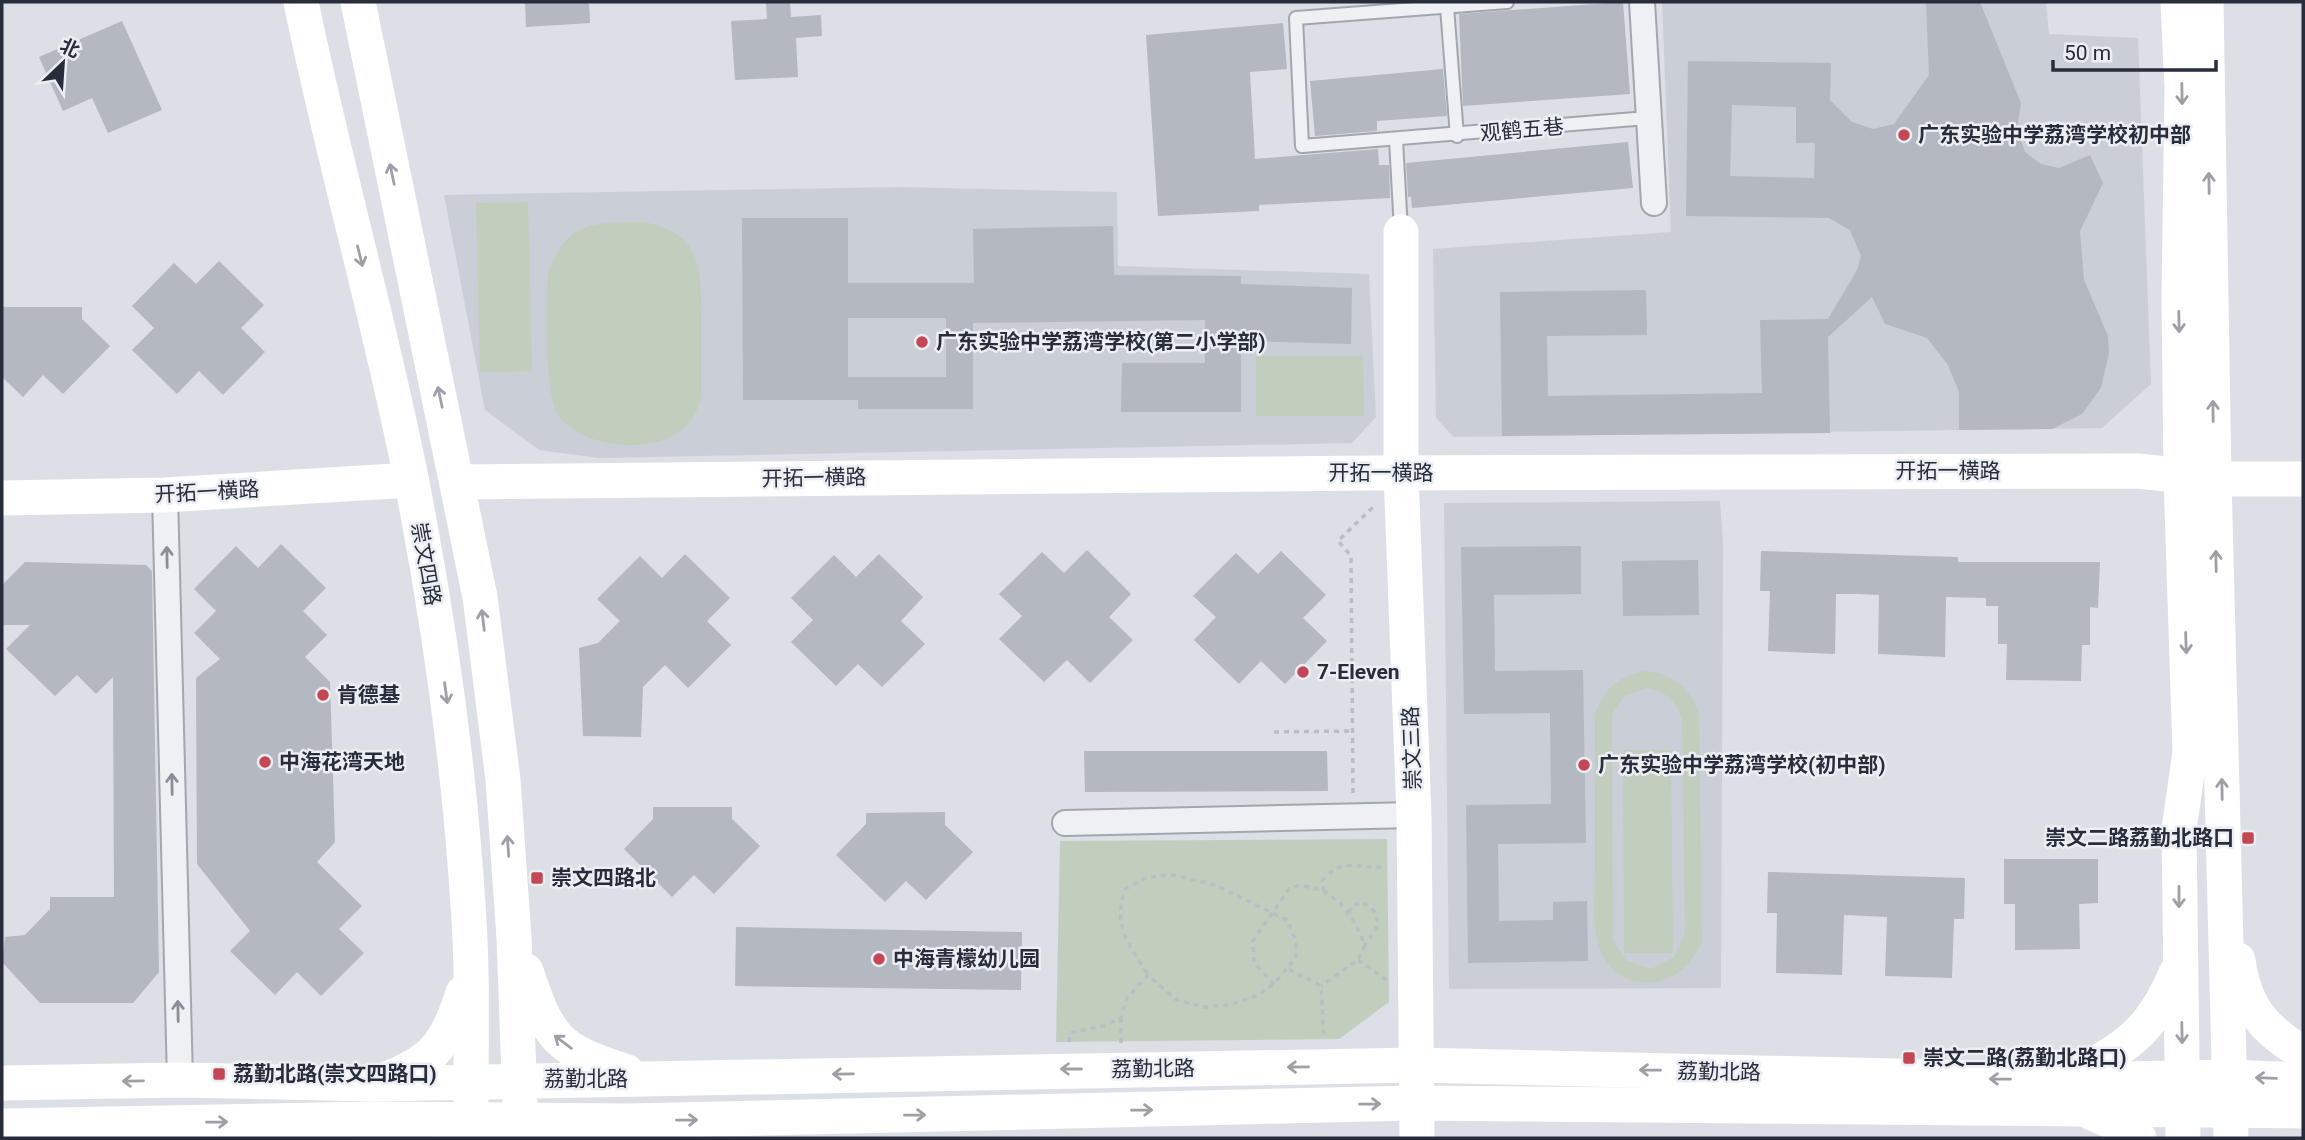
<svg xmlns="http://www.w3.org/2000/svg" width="2305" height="1140" viewBox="0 0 2305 1140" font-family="Roboto,'Noto Sans SC',sans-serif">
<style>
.built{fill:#caced6}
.green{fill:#c1cebd;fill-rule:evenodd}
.building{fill:#b3b8c1;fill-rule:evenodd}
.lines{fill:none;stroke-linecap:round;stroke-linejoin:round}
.lane-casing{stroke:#a2a6ae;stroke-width:16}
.street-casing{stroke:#a2a6ae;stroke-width:28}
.path{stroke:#babdc4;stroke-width:3.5;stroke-dasharray:5 5;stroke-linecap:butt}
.lane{stroke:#eef0f4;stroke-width:12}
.street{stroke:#eef0f4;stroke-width:24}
.secondary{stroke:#fff;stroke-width:35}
.oneway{stroke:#9ea0a6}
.oneway2{stroke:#8a8e97}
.poi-dot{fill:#c44756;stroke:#ebeef3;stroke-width:2.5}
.labels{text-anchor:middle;stroke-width:5;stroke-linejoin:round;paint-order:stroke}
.street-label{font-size:21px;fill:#272d3a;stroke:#ebeef3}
.poi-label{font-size:21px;font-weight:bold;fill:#272d3a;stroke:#ebeef3;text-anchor:start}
</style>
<rect width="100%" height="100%" fill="#dcdfe5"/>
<g class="built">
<polygon points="1662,2 2046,2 2049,34 2138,38 2151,384 2102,428 1454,437 1436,418 1433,249 1671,232"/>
<polygon points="898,187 1117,192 1118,266 1369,274 1376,417 1352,443 599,458 539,450 485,410 444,195"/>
<polygon points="1720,501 1723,543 1721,988 1449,989 1444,503"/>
</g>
<g class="green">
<polygon points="528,202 532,371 480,372 476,203"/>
<path d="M643,222C704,233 701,271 701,322C701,347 701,373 701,399C697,410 692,423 682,430C650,455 578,448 557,413C545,393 545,302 548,276C550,263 561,243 572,235C592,220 618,223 643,222Z"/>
<polygon points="1256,356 1363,356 1364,416 1256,416"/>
<path d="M1644,671C1672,673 1690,687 1699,713L1702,942C1679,997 1607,998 1596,935C1592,915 1595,891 1595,871C1595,819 1595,766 1595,714C1604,689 1617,677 1644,671ZM1647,688C1667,692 1677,701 1682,721L1685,933L1674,957L1651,969L1626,960L1613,940L1612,715L1624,696Z"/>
<polygon points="1623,750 1671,750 1673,953 1624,953"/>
<polygon points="1387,839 1389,1002 1339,1039 1056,1042 1060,841"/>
</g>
<g class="building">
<polygon points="525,2 589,2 590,23 526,27"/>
<polygon points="766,2 790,2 791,17 821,15 822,36 796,38 798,77 735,80 731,21 767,19"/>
<polygon points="1623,2 1630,94 1463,106 1459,14"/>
<path d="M1926,2H1980L2021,103L2017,130L2025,152L2041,164L2059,168L2090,155L2103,183L2080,231L2084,280L2108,336L2109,353L2101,388L2082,414L2052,429L1959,430V392L1948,365L1927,338L1885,324L1872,297L1828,337L1830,433L1502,436L1500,292L1646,290L1647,335L1547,336L1548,396L1762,393L1760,320L1828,319L1857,270L1861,256L1850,230L1829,218L1686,216L1688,61L1831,63L1830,100L1852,122L1873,129L1894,124L1929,75ZM1732,105L1796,107V143H1815L1814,178L1730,176Z"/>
<polygon points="122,21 162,110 108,133 92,98 63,111 39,57"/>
<polygon points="1283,23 1287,69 1250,72 1255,159 1378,149 1379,165 1389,165 1390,198 1259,205 1259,211 1158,216 1146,35"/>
<polygon points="1443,69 1447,116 1377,121 1377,131 1315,136 1310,81"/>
<polygon points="1628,142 1633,188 1412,208 1411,197 1408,197 1406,163"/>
<path d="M742,218H848V283H974L973,229L1113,226L1114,275L1241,276V284L1352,288L1351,344L1241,341V412H1121L1122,363H1205V320L973,323V409H858V400H743ZM848,318H946V377H848Z"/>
<polygon points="219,261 264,305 241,328 265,352 223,395 199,371 177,394 132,350 154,328 132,306 174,263 196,284"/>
<polygon points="3,307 82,307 82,319 110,346 63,394 43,375 23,397 2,377"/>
<polygon points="281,544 326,588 303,611 327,635 305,657 330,682 335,842 317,862 362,906 339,929 364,953 321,996 297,972 275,995 230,951 250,931 197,864 196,678 220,659 194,633 216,611 194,589 236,546 258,568"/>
<polygon points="1581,546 1581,594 1494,595 1495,671 1583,670 1586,843 1498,844 1499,921 1553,920 1553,902 1587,901 1588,961 1468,963 1466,805 1551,804 1550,713 1464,714 1461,547"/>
<polygon points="1087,550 1131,594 1109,617 1133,640 1090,683 1067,660 1044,682 999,639 1022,616 999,594 1042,552 1064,573"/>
<polygon points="1281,551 1326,595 1303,618 1327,641 1285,684 1261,661 1239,684 1194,640 1216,617 1193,596 1236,553 1258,574"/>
<polygon points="1761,551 1958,557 1958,562 2100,562 2098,608 2090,607 2090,645 2082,645 2081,681 2006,680 2007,644 1998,644 1998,606 1986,606 1986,598 1946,597 1945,657 1878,654 1879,595 1857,594 1836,594 1835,654 1768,651 1770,591 1760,591"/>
<polygon points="685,554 730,598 707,621 731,645 688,688 665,665 643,687 641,737 583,736 579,648 598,643 620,621 597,599 640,556 662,578"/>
<polygon points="879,554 923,597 901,621 925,644 882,687 858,664 836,686 791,642 813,620 791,598 834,555 856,577"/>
<polygon points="1698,560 1699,615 1623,616 1622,561"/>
<polygon points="25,562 146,565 152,571 159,972 133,1003 40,1003 2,962 5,937 25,935 50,909 50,897 114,897 113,677 96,694 77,675 55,696 6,649 30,625 2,625 2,585"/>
<polygon points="1084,751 1327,751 1328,791 1085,792"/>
<polygon points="653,807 732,807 732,819 760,846 714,894 694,875 672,897 624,849 653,819"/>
<polygon points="945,812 945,825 973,852 926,900 906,881 885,902 836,855 866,824 866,813"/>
<polygon points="2004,859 2098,859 2098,903 2079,904 2080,949 2015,950 2015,904 2004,904"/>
<polygon points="1768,872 1965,878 1964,919 1954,919 1952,978 1885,976 1887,917 1844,915 1842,975 1776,973 1777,913 1767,913"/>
<polygon points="736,927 1022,932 1021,990 735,986"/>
</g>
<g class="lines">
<g class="lane-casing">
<g id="lane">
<polyline points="1507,2 1296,18 1302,146 1647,118"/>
<polyline points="1447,7 1457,136"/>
<polyline points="1396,140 1401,230"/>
</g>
</g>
<g class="street-casing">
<g id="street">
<polyline points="1642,2 1654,203"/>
<polyline points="165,495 180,1080"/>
<polyline points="1065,823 1414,815"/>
</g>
</g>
<g class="path">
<polyline points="1274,732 1352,731"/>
<polyline points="1353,793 1351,556 1338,541 1374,506"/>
<path d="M1324,891L1322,881C1343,856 1357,869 1387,867"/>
<polyline points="1349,913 1352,906 1362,902 1374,911 1379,924 1365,945"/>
<polyline points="1358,960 1388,981"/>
<polyline points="1289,969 1321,986 1324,1038"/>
<polyline points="1274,984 1254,963 1253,941 1289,889 1300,885 1324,891 1341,904 1355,923 1365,945 1358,960 1321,986"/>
<polyline points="1121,1018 1121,1044"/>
<path d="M1069,1042L1070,1033L1103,1026L1121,1018L1127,998L1148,975L1175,999L1204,1007L1229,1005L1258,995L1274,984L1296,958V941L1287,920L1215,885L1173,875L1148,877L1125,889C1113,927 1128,943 1148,975"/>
</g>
<use href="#lane" class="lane"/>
<use href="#street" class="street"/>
<g class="secondary">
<path d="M301,2C334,163 380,321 412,483C439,622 459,763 468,905C473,970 471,1036 471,1101"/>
<polyline points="358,2 480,597 503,780 514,938 520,1103"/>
<polyline points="2178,2 2182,90 2179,297 2181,477 2190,752 2179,830 2183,1138"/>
<polyline points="2206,2 2214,479 2231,1138"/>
<polyline points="1401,232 1401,473 1414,815 1417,1138"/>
<polyline points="459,482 1373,473 2138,471 2214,479 2303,479"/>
<polyline points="2,498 165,495 411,480"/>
<path d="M2238,960C2244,1007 2264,1030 2303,1053"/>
<path d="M526,971C549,1039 556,1049 627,1072"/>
<path d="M389,1078C436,1060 448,1040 463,993"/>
<path d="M2068,1080C2124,1047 2150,1036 2176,973"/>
<polyline points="2,1083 180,1080 373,1084 1415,1065 2068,1080 2229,1077 2303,1080"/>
<polyline points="2092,1113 2122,1126 2139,1138"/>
<polyline points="2,1126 373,1119 631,1121 1416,1103 2303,1111"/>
</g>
</g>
<defs><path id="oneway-shaft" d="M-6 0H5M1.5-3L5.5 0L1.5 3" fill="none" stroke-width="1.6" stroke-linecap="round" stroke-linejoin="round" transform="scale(1.75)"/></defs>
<g class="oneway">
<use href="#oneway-shaft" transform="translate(2182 94) rotate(89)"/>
<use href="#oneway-shaft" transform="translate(392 174) rotate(-102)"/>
<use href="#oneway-shaft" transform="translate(2209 183) rotate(-91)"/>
<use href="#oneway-shaft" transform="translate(360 256) rotate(76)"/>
<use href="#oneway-shaft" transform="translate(2179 322) rotate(89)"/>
<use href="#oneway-shaft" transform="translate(440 397) rotate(-102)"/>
<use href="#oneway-shaft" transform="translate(2213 411) rotate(-91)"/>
<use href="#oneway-shaft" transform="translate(2216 561) rotate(-91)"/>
<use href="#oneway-shaft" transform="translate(483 620) rotate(-97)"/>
<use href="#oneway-shaft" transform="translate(2186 643) rotate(88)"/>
<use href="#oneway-shaft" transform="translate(446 693) rotate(82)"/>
<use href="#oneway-shaft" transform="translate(2222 789) rotate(-91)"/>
<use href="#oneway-shaft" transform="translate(508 846) rotate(-94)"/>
<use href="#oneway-shaft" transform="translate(2179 897) rotate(90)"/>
<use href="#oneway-shaft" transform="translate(2182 1033) rotate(89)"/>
<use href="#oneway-shaft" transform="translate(563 1042) rotate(-143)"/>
<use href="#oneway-shaft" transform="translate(1298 1067) rotate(179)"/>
<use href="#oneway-shaft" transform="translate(1071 1069) rotate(-180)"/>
<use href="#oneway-shaft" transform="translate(1650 1070) rotate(-179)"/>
<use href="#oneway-shaft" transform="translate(843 1074) rotate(179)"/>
<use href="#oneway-shaft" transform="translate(2266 1078) rotate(-178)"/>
<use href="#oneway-shaft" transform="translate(2000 1079) rotate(-179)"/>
<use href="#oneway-shaft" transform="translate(133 1081) rotate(179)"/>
<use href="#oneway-shaft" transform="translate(1370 1104) rotate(-1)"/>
<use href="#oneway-shaft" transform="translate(1142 1110) rotate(-1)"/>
<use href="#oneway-shaft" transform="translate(915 1115) rotate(-1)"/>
<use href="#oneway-shaft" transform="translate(687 1120) rotate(-1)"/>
<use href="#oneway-shaft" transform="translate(217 1122) rotate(-1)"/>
</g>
<g class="oneway2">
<use href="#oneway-shaft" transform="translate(167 557) rotate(-91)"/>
<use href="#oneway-shaft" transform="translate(172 784) rotate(-91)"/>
<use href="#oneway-shaft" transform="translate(178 1011) rotate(-91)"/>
</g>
<g class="poi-dot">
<circle cx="1904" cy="135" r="7"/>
<circle cx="922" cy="342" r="7"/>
<circle cx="1303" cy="672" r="7"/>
<circle cx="323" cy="695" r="7"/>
<circle cx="265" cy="762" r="7"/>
<circle cx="1584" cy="765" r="7"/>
<rect x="2241" y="831" width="14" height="14" rx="3.5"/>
<rect x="530" y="871" width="14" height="14" rx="3.5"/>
<circle cx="879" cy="959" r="7"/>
<rect x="1902" y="1051" width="14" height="14" rx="3.5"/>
<rect x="212" y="1067" width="14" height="14" rx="3.5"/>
</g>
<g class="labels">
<g class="street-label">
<text transform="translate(1522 130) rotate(-5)" y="7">观鹤五巷</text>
<text x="1948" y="478">开拓一横路</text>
<text x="1381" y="480">开拓一横路</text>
<text transform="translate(814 478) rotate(-1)" y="7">开拓一横路</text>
<text transform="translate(207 492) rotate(-3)" y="7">开拓一横路</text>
<text transform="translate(426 564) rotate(80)" y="7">崇文四路</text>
<text transform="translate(1412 748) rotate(-92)" y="7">崇文三路</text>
<text transform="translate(1153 1069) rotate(-1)" y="7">荔勤北路</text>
<text transform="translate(1719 1072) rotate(1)" y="7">荔勤北路</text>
<text x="586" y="1086">荔勤北路</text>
</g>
<g class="poi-label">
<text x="1918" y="142">广东实验中学荔湾学校初中部</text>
<text x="936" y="349">广东实验中学荔湾学校(第二小学部)</text>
<text x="1317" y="679">7-Eleven</text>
<text x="337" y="702">肯德基</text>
<text x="279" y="769">中海花湾天地</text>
<text x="1598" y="772">广东实验中学荔湾学校(初中部)</text>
<text x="2234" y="845" text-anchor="end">崇文二路荔勤北路口</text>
<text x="551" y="885">崇文四路北</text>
<text x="893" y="966">中海青檬幼儿园</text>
<text x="1923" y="1065">崇文二路(荔勤北路口)</text>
<text x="233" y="1081">荔勤北路(崇文四路口)</text>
</g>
</g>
<rect width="2305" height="1140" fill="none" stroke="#272d3a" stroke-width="7"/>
<g transform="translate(63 63) rotate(25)" stroke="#ebeef3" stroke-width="5" paint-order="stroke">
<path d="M0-5L12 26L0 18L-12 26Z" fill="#272d3a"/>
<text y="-10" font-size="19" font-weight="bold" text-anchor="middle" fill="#272d3a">北</text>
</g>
<path d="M2053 60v10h163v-10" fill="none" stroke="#272d3a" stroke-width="3.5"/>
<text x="2064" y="60" font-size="21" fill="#272d3a" stroke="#ebeef3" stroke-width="5" paint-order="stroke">50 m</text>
</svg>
